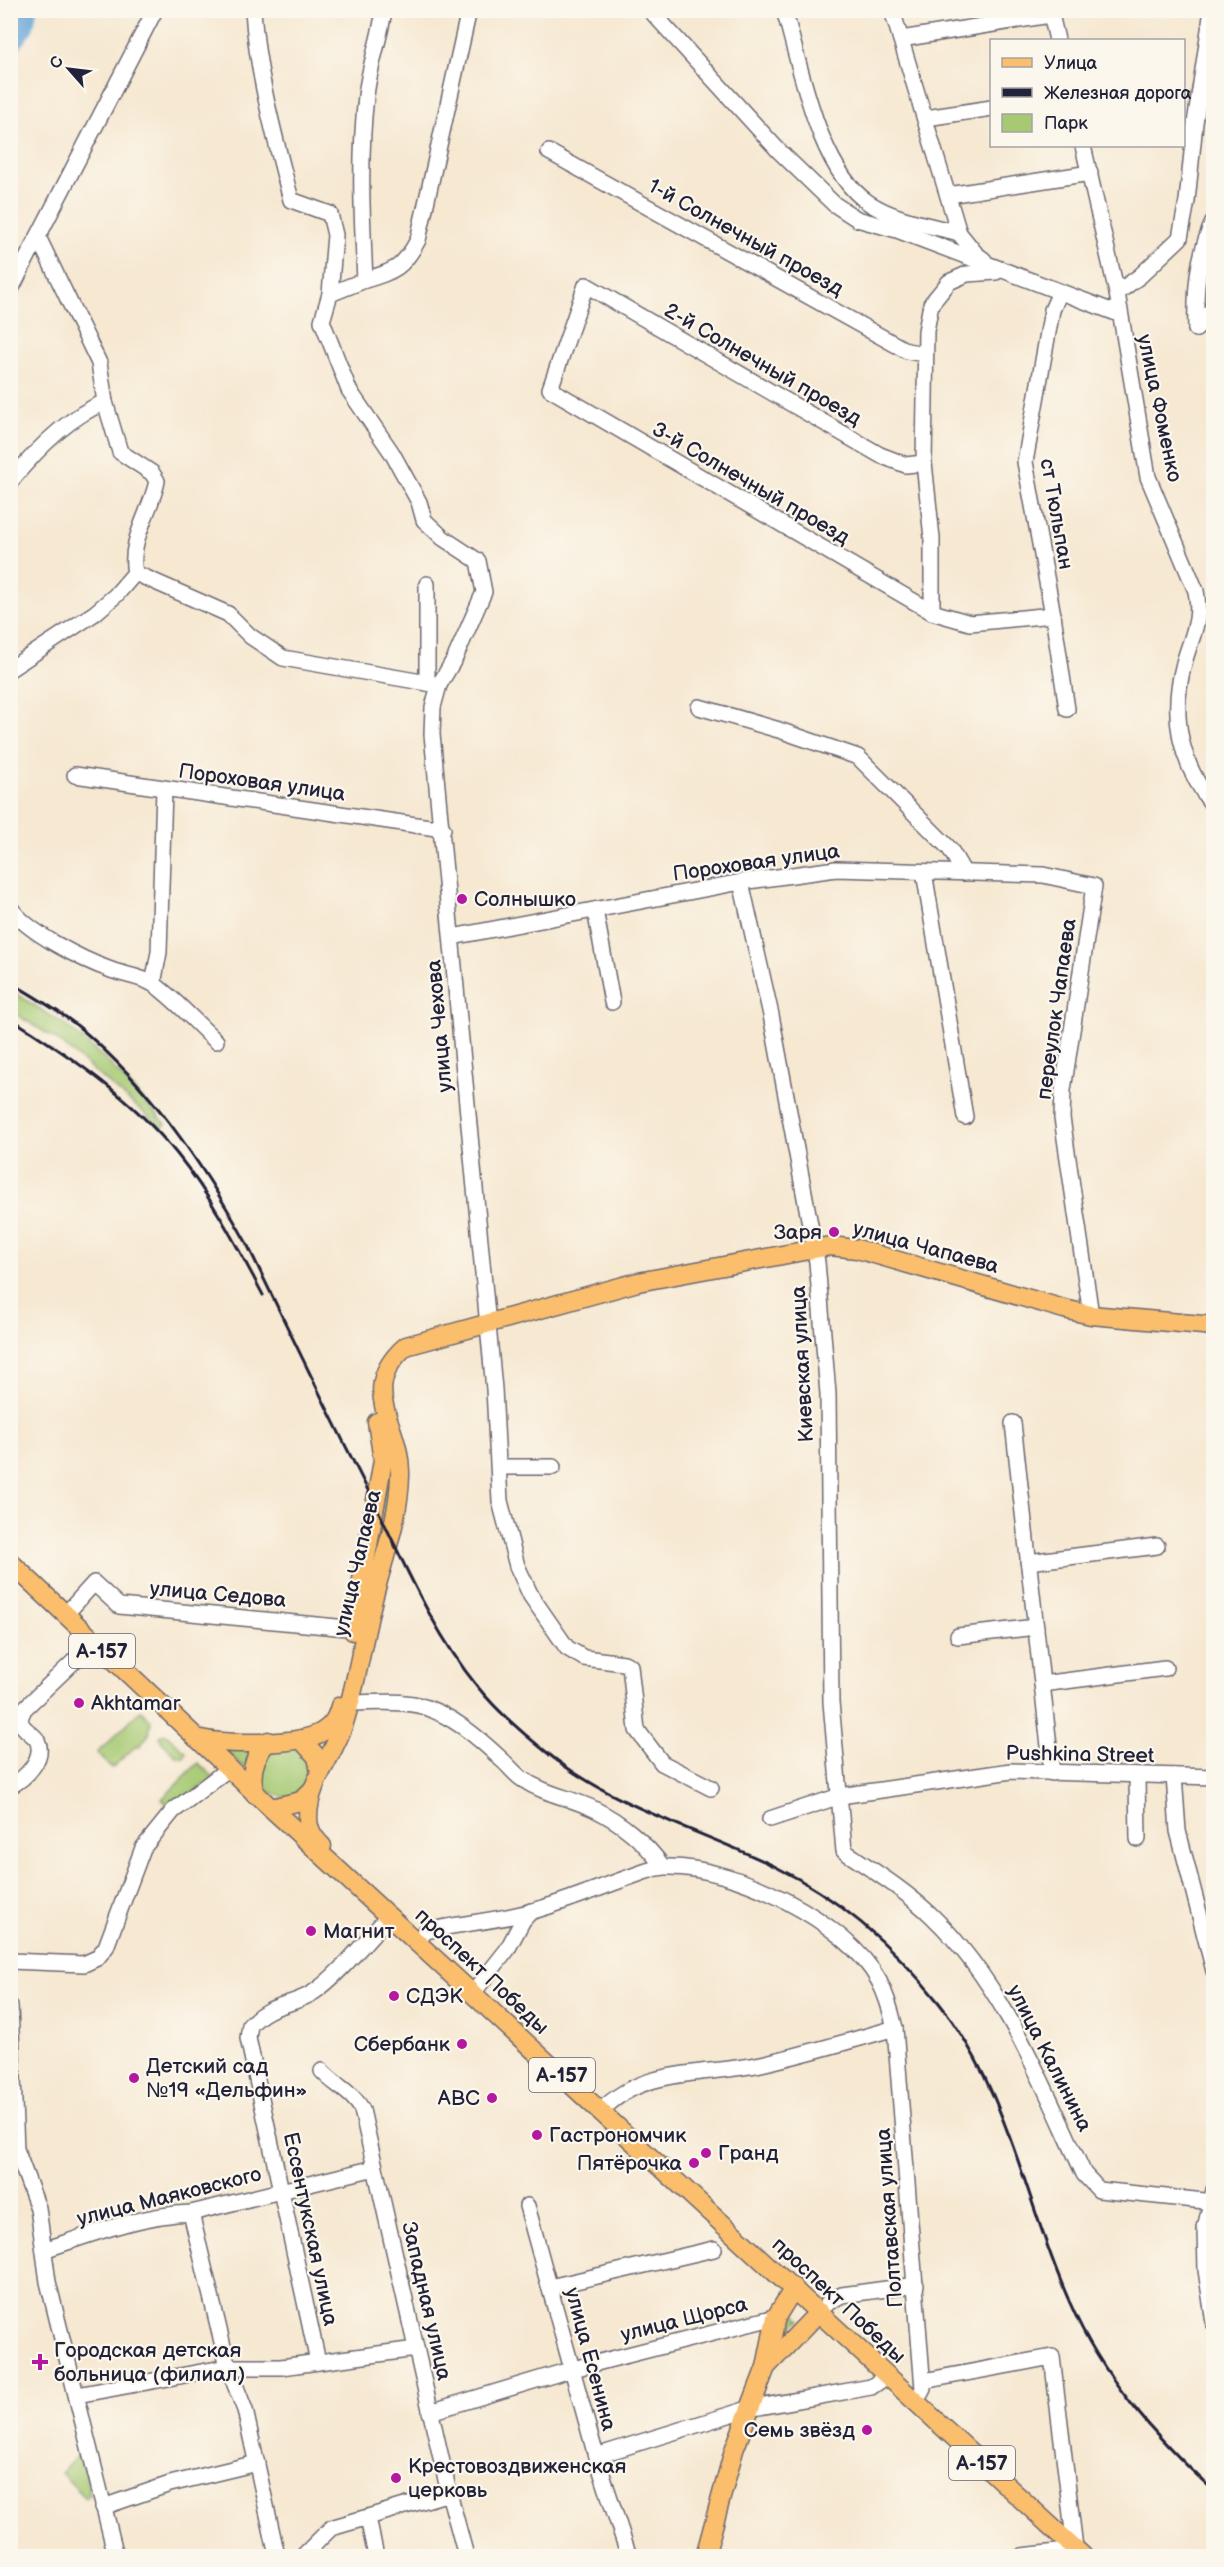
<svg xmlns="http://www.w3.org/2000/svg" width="1224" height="2567" viewBox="0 0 1224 2567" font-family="'Balsamiq Sans',sans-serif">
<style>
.green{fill:#a6c972;stroke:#647656;stroke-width:1.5}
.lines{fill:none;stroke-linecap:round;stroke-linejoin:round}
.river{stroke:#66a5d8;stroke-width:18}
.minor-casing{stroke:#6c6770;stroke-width:18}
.major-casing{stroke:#6c6770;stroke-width:21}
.minor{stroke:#fff;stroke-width:15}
.major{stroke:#fabe6d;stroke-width:18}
.rail{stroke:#22223b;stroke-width:3}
.poi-dot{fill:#b5179e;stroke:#fbf7ec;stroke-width:2}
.labels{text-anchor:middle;stroke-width:4.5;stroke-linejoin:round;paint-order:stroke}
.shield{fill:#fbf7ec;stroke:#636270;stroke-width:1.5}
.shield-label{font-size:20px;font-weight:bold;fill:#22223b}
.street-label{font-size:21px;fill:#22223b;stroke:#fbf7ec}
.poi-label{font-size:21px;fill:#22223b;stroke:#fbf7ec;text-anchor:start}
</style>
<rect width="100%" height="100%" fill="#fbf7ec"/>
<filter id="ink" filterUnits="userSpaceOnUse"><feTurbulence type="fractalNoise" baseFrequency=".0167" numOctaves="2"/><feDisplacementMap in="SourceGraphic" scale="12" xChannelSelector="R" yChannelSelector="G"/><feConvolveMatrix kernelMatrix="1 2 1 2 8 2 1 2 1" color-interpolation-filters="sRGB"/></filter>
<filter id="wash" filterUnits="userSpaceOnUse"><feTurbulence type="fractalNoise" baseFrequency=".008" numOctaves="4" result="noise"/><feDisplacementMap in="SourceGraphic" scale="24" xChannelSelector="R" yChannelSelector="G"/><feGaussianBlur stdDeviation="1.35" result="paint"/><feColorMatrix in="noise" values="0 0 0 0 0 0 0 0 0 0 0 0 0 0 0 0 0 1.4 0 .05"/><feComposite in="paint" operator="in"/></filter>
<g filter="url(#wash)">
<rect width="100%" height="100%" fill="#f6e8d1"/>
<g class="green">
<polygon points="10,990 67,1026 106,1060 166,1124 162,1128 56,1039 11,1011"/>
<polygon points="388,1441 394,1474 389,1522 361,1619"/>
<polygon points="141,1710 151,1720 149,1734 139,1747 137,1745 112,1768 97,1753"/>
<polygon points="165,1733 186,1752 184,1757 177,1757 161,1741 160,1736"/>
<circle cx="286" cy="1772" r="25"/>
<polygon points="252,1747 244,1768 225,1751"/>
<polygon points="198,1763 214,1778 171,1809 162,1799"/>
<polygon points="791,2309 801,2319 784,2334 781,2332"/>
<polygon points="78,2455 81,2465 84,2465 90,2495 86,2498 61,2473"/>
</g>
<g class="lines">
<polyline class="river" points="10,47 25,26 28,10"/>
</g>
</g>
<g filter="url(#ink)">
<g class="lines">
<g class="minor-casing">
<g id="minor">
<path d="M253,10C257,75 275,137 291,200L330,214L335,235L330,294L322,321L349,390L392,453L419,502L424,520L443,538L478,561L484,592L455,658L439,685L433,707L432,734L494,1389L500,1501L517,1566L531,1596L567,1648L584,1658L624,1663L630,1666L637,1730L662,1763L711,1788"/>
<polyline points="650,10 778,150 834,204 857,219 897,230 1119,314"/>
<path d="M784,10C801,67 818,170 869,203C895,220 929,225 959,233"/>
<polyline points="892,10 959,233 976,254 984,260"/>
<polyline points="1050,10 1057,40"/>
<polyline points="901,39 1050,15"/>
<polyline points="926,118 992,108"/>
<path d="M1083,146L1117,293L1148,477L1196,591C1202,621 1192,634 1184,663C1170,715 1180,764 1214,807"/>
<polyline points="549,152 907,351 924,354"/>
<polyline points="948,195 1090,173"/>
<path d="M365,280C395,271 403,268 418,240L469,10"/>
<polyline points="10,291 155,10"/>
<polyline points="1060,292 1052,310 1025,462 1053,615 1067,709"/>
<polyline points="1117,293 1140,276 1180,238 1187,201 1195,123 1212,10"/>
<path d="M330,294L365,280C362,218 359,157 366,96C369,67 380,39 384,10"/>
<path d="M1196,329C1195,291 1197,256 1214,220"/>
<polyline points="1196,329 1214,307"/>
<polyline points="924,463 906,465 880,455 586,285 550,389 932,612 970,623 1053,615"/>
<path d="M10,482C35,451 68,417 105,402"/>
<polyline points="135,573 228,614 250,636 283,658 439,685"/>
<polyline points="427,584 427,683"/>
<polyline points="932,612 932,538 924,463 926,331 931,304 949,282 967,274 996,272"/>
<path d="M10,669L95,613L116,595L135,573C128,541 151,512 157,481L152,473L120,452L105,402L99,363L38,237"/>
<polyline points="699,707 779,730 858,757 950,849 964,873"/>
<polyline points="75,775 443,829"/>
<polyline points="924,872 965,1117"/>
<path d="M741,882L771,1015L817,1262L828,1394L831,1702L844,1851C874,1871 906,1891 932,1916C1005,1986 1042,2084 1084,2174L1099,2190L1214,2202"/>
<path d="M10,907C26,932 83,960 111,970C124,975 143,977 155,985C177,1001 196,1023 216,1041"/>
<polyline points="595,910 612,1002"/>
<polyline points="452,937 741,882 836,869 1043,875 1094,886 1063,1090 1062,1118 1091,1315"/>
<polyline points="153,984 159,952 164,789"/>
<polyline points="1013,1423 1052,1773"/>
<polyline points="499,1467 553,1467"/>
<polyline points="1028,1562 1157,1546"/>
<polyline points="65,1615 94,1583 119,1606 347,1628"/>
<polyline points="958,1636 1036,1627"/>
<polyline points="1042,1684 1165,1668"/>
<path d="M349,1703C372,1703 396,1700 418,1705C450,1713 479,1738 502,1760C509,1766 515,1774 522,1779C546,1795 569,1797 594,1809C621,1822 646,1843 663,1867"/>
<polyline points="1137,1776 1138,1839"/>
<polyline points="1174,1776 1178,1831 1214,1971"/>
<path d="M10,1786C25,1779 46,1758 37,1740C33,1734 24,1730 21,1723C19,1718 22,1714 24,1709L93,1643"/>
<polyline points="770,1819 840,1796 1011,1771 1214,1777"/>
<path d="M417,1941L426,1931C461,1923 498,1921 533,1911C565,1902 596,1889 627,1878C639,1874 654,1867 666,1867C733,1865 847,1921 879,1981C887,1996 891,2011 895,2028L923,2389L916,2402"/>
<polyline points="10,1961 84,1964 97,1958 106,1947 143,1848 173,1811 228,1769"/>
<polyline points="473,1993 507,1950 523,1920 531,1911"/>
<polyline points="10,2006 16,2149 38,2208 48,2282 116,2556"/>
<path d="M322,2071C334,2085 354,2093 362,2110L449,2493L466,2556"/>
<path d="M601,2111C644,2066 706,2076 761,2064C806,2054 850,2041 895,2028"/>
<polyline points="1214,2190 1205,2228 1206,2270 1214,2323"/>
<polyline points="527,2206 596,2456 629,2556"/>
<polyline points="191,2213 228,2367 245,2410 277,2556"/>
<path d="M44,2250C92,2234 140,2215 191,2213L375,2168"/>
<polyline points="550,2287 714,2249"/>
<polyline points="819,2312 829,2302 842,2295 916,2285"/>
<path d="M318,2362L248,2038L250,2025C273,2001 289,2008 314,1992C338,1976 368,1938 389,1916"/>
<polyline points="923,2381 1052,2357 1076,2556"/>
<polyline points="77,2395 228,2367 281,2367 416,2349"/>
<polyline points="430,2412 573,2369 776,2317"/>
<polyline points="596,2456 748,2409 871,2387 887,2376"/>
<polyline points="103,2507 170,2484 257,2463"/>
<polyline points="368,2518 376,2556"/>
<polyline points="303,2556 331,2528 449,2493"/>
<polyline points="1022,2556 1076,2550"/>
</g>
</g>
<g class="major-casing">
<g id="major">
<polyline points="10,1562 271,1808 1083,2556"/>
<polyline points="353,1631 383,1460 377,1422"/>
<path d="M196,1738C222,1745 299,1746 322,1732C333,1726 337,1717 340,1706"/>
<polyline points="301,1739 317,1757 320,1772"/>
<path d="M255,1794C249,1774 254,1756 268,1741"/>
<polyline points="271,1808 301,1801 312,1790"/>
<path d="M322,1846C314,1838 308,1830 308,1818C308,1782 332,1759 343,1726C358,1681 363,1633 376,1588C386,1551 399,1515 400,1476C402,1423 355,1391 406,1346L638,1282L830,1246L857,1249L1064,1309L1091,1315L1214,1326"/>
<polyline points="768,2365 819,2312"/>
<polyline points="705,2556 734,2450 766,2367 776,2317 794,2288"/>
</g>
</g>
<use href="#minor" class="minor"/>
<use href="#major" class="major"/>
<g class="rail">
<path d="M10,982C33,996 58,1010 79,1027C150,1087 201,1161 246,1242C288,1328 329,1415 373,1500C404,1563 433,1632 477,1686C499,1714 528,1738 555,1759C622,1810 703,1831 776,1867C841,1899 895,1948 939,2003C1009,2091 1025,2203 1070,2303C1102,2377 1155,2437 1214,2491"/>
<path d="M10,1018C70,1056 132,1098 177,1154C211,1196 237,1246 263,1295"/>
</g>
</g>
</g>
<g class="poi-dot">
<circle cx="462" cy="899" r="6"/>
<circle cx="834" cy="1232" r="6"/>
<circle cx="79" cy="1703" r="6"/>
<circle cx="311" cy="1931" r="6"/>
<circle cx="394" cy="1996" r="6"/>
<circle cx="462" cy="2044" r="6"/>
<circle cx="134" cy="2078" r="6"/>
<circle cx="492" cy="2098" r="6"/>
<circle cx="537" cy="2135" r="6"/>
<circle cx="706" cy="2153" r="6"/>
<circle cx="694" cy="2163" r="6"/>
<path d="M37 2353h6v6h6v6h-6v6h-6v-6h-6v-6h6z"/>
<circle cx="867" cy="2430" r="6"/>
<circle cx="396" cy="2478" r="6"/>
</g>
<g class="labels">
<g class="shield">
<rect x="69" y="1634" width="66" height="34" rx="4.5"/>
<rect x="529" y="2058" width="66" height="34" rx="4.5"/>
<rect x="949" y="2446" width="66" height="34" rx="4.5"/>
</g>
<g class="shield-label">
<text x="102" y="1658">А-157</text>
<text x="562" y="2082">А-157</text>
<text x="982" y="2470">А-157</text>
</g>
<g class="street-label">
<text transform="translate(746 237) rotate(29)" y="7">1-й Солнечный проезд</text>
<text transform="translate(763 364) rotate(30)" y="7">2-й Солнечный проезд</text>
<text transform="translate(1160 408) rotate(78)" y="7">улица Фоменко</text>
<text transform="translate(751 483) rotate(30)" y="7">3-й Солнечный проезд</text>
<text transform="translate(1057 514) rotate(80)" y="7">ст Тюльпан</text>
<text transform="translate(262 782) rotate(8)" y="7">Пороховая улица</text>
<text transform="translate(756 862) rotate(-8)" y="7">Пороховая улица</text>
<text transform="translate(1056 1009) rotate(-82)" y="7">переулок Чапаева</text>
<text transform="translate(439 1026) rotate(-95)" y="7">улица Чехова</text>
<text transform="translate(926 1247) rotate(15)" y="7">улица Чапаева</text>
<text transform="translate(802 1364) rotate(-93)" y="7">Киевская улица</text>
<text transform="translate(357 1563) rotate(-77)" y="7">улица Чапаева</text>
<text transform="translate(218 1594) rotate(5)" y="7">улица Седова</text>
<text transform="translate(1080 1754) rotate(1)" y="7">Pushkina Street</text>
<text transform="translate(482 1971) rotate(43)" y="7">проспект Победы</text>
<text transform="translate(1050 2058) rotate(63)" y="7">улица Калинина</text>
<text transform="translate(169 2196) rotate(-14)" y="7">улица Маяковского</text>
<text transform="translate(889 2218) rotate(-94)" y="7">Полтавская улица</text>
<text transform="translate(311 2229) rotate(78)" y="7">Ессентукская улица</text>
<text transform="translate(839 2300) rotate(43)" y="7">проспект Победы</text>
<text transform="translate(427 2301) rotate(77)" y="7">Западная улица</text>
<text transform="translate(684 2319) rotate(-14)" y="7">улица Щорса</text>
<text transform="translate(591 2359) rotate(75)" y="7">улица Есенина</text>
</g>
<g class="poi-label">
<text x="474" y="906">Солнышко</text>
<text x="822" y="1239" text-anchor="end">Заря</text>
<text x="91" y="1710">Akhtamar</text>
<text x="323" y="1938">Магнит</text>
<text x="406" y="2003">СДЭК</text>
<text x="450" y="2051" text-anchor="end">Сбербанк</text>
<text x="146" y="2073">Детский сад<tspan x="146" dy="24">№19 «Дельфин»</tspan></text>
<text x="480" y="2105" text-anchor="end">ABC</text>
<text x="549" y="2142">Гастрономчик</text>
<text x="718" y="2160">Гранд</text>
<text x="682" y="2170" text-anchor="end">Пятёрочка</text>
<text x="54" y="2357">Городская детская<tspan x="54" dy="24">больница (филиал)</tspan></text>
<text x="855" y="2437" text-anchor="end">Семь звёзд</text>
<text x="408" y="2473">Крестовоздвиженская<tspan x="408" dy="24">церковь</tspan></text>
</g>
</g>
<rect width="1224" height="2567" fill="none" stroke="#fbf7ec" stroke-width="36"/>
<rect x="990" y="39" width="195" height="108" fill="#fbf7ec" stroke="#a4a2a5" stroke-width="1.5"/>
<rect x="1002" y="58" width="30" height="9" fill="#fabe6d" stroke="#a4a2a5" stroke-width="1.5"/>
<text x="1044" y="69" font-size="18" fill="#22223b">Улица</text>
<rect x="1002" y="88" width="30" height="9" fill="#22223b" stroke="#a4a2a5" stroke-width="1.5"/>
<text x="1044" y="99" font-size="18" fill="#22223b">Железная дорога</text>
<rect x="1002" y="114" width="30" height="18" fill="#a6c972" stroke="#a4a2a5" stroke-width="1.5"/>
<text x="1044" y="129" font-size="18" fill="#22223b">Парк</text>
<g transform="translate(69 69) rotate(298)" stroke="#fbf7ec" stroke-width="4.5" paint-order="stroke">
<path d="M0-4.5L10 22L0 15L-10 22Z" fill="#22223b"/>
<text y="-9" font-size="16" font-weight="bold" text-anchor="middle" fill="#22223b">С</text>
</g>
</svg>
